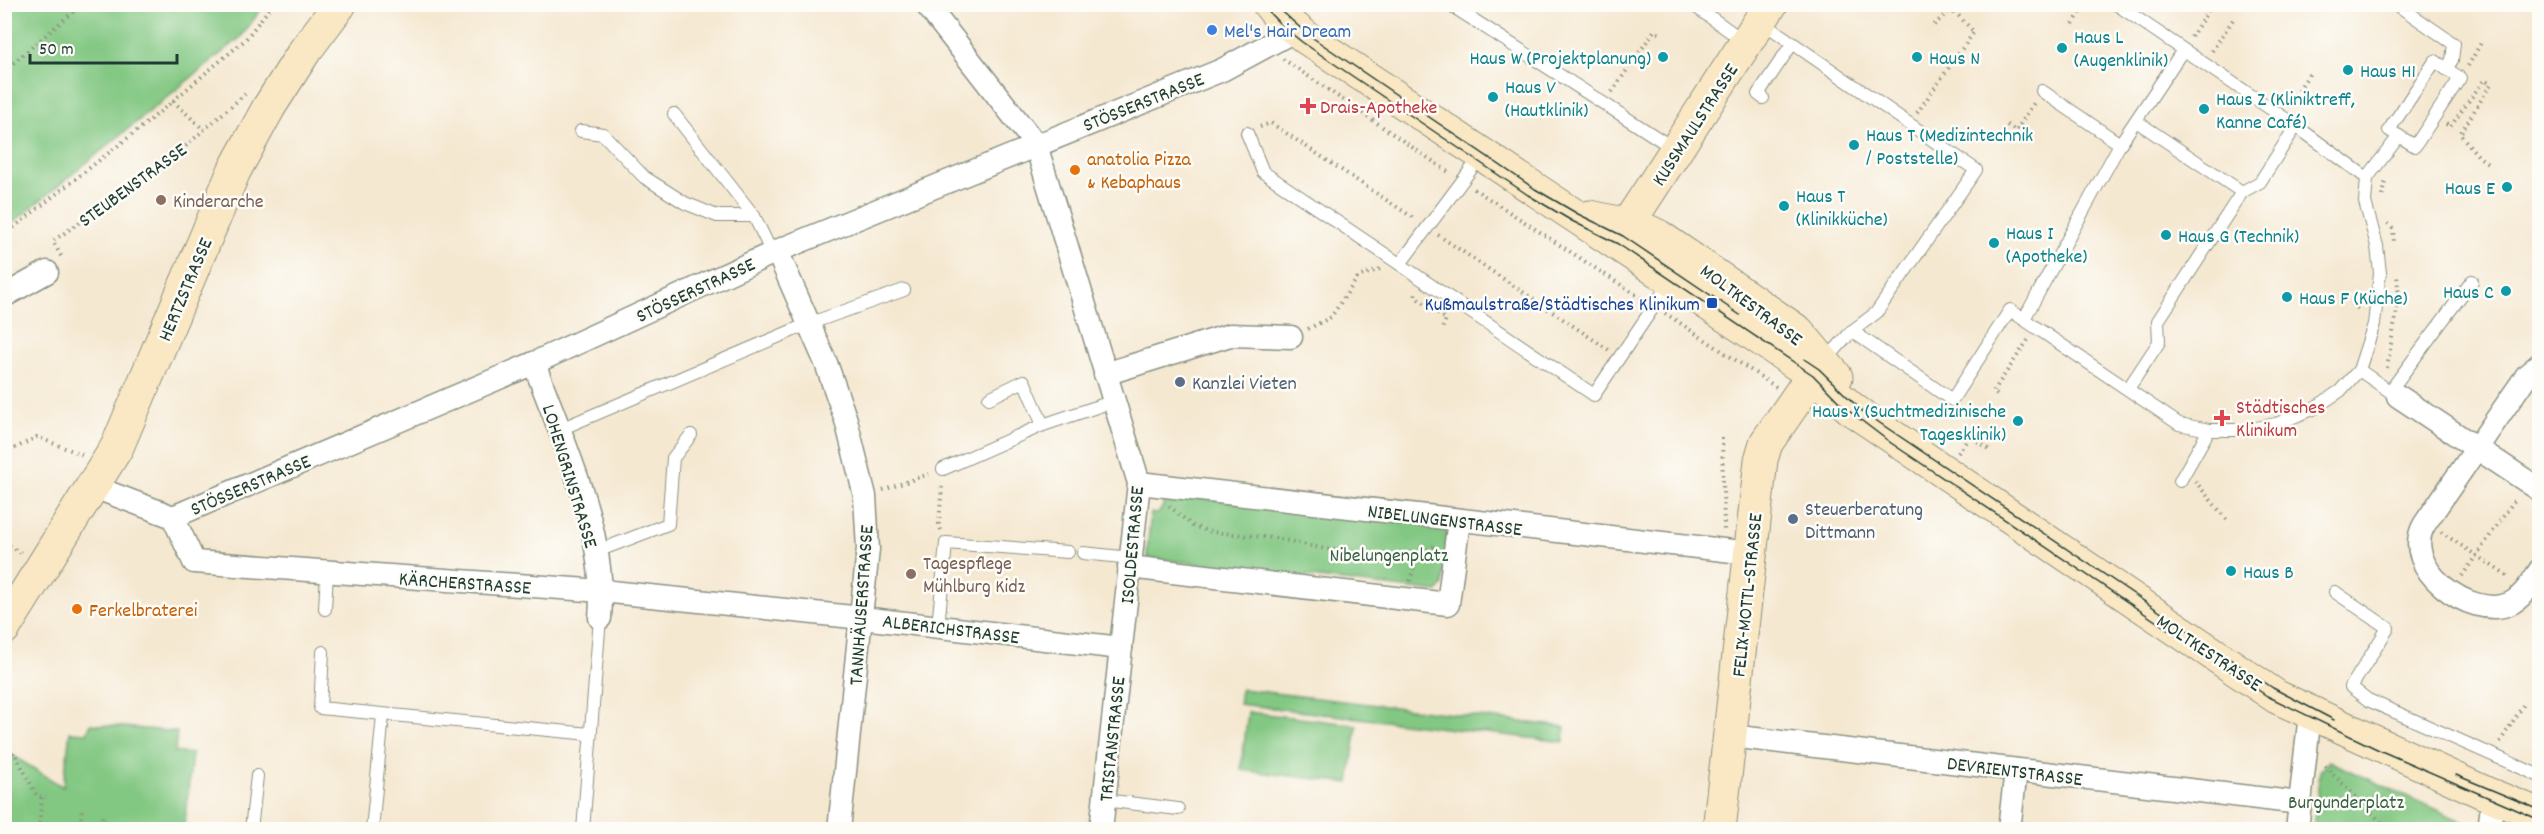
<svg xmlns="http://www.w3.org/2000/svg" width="2544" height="834" viewBox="0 0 2544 834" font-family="Dekko,sans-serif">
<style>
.green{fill:#82c782;stroke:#50825b;stroke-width:1.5}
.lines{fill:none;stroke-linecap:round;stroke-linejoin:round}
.lane-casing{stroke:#8a9282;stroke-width:14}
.street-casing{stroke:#8a9282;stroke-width:25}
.secondary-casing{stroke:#8a9282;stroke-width:35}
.path{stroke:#8a9282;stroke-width:4;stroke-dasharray:1.5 4.5;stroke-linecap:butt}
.lane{stroke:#fff;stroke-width:12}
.street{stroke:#fff;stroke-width:22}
.secondary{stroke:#fae7c3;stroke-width:33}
.tram{stroke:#1f3d34;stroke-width:1.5}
.shop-dot{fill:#3f7fe0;stroke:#fdfcf7;stroke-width:2}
.culture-dot{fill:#0f9aa8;stroke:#fdfcf7;stroke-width:2}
.health-dot{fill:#e0444e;stroke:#fdfcf7;stroke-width:2}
.food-dot{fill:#e8710a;stroke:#fdfcf7;stroke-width:2}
.education-dot{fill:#8d6e63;stroke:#fdfcf7;stroke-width:2}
.transit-dot{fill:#1a4fb4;stroke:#fdfcf7;stroke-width:2}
.service-dot{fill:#5c6f8a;stroke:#fdfcf7;stroke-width:2}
.labels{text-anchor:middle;stroke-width:5;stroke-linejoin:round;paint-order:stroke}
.shop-label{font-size:20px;fill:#366cbe;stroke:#fdfcf7;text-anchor:start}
.culture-label{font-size:20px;fill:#0d838f;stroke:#fdfcf7;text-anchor:start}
.street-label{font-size:20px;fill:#1f3d34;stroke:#fdfcf7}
.health-label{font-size:20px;fill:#be3a42;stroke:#fdfcf7;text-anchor:start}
.food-label{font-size:20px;fill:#c56008;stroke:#fdfcf7;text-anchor:start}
.education-label{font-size:20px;fill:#785e54;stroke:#fdfcf7;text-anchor:start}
.transit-label{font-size:20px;fill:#164399;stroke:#fdfcf7;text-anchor:end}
.service-label{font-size:20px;fill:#4e5e75;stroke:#fdfcf7;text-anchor:start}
.park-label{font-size:20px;fill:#386048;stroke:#fdfcf7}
</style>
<rect width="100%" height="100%" fill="#fdfcf7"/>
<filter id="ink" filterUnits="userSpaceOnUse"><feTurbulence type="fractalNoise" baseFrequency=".0167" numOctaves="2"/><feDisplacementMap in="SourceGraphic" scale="12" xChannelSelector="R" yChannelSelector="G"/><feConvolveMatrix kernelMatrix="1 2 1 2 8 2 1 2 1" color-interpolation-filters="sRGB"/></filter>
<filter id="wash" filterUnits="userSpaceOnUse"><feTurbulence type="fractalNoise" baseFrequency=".008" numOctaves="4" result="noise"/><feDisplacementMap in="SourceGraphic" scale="24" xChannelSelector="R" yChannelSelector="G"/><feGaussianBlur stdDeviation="1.35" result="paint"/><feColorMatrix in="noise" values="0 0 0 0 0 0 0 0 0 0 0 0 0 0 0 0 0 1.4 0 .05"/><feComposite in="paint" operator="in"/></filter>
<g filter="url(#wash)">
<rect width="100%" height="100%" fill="#f5e8d1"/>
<g class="green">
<polygon points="5,4 264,4 264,5 241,37 5,229"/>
<polygon points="1164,494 1439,525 1447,532 1443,585 1437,592 1148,558 1147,552 1151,513 1158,514 1163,506"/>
<polygon points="1241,689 1565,727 1564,742 1239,704"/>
<polygon points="1248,712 1357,725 1349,783 1241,770"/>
<polygon points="91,724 177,732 175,752 192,754 184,829 5,829 4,756 7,752 63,787 70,732 87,733"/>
<polygon points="2329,761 2468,824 2472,829 2313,829 2320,771"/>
</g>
</g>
<g filter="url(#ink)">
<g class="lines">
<g class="lane-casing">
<g id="lane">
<polyline points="1449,4 1676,150"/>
<polyline points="1692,4 1745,42"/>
<polyline points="2396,4 2454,44 2452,60 2446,69"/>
<polyline points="1762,22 1976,170 1876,313 1852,331 1825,361"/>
<polygon points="2435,61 2460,78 2415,146 2389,130"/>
<polyline points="2042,91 2120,144"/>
<polyline points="1763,98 1758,94 1792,44"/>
<polyline points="674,114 754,216 772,253"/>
<polyline points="2136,121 2242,192"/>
<polyline points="581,131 603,134 644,177 685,203 717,216 754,216"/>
<polyline points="1247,133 1263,172 1594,395 1671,281"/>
<polyline points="2367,178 2399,136"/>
<polyline points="1400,264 1481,156"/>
<polyline points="2024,319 2120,144 2183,50"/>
<polyline points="1852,331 1952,400 2010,310 2179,424 2209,430 2246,430 2276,424 2313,409 2340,391 2359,370 2374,324 2380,273 2377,246 2365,202 2367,178 2296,126 2116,4"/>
<polyline points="2359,370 2395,395"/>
<polyline points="2128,389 2159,342 2158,321 2242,192 2260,182 2296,126"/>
<polyline points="2390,391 2472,281"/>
<polyline points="989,398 1024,381 1043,425"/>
<polyline points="558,430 808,324 904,290"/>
<polyline points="943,469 1043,425 1114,401"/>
<polyline points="2180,481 2209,430"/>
<polyline points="595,552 668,524 673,458 691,435"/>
<polyline points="1083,553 1131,558"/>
<polyline points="2335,592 2388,628 2351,687 2368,700 2540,776"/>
<polyline points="325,609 327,572"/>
<polyline points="938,627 946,543 1068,552"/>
<polyline points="323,652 320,708 590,734"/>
<polyline points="1104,800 1178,809"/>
<polyline points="251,830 257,776"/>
<polyline points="372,830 383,715"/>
<polyline points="583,830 600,618"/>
</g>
</g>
<g class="street-casing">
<g id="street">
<polyline points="926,4 1036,145 1139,483 1101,830"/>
<polyline points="777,251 826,363 846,420 865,496 868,549 839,830"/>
<polyline points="4,296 47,272"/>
<path d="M534,363C562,440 608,534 600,618"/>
<path d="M2540,364L2527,375L2424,525C2400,568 2471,620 2509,604C2523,598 2532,582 2540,570"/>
<polyline points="1105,374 1230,335 1291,337"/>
<polyline points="2398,396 2540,490"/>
<polyline points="1139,483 1750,553"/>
<polyline points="94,487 173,517 534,363 777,251 1222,70 1296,30"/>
<polyline points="173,517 194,562 602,591 862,618 1121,648"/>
<polyline points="1129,567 1448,604 1459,520"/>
<polyline points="1730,736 2300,803"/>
<polyline points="2009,830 2016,770"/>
<polyline points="2297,830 2310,714"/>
<polyline points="2489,830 2493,797"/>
</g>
</g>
<g class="secondary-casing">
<g id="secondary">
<polyline points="1269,4 1278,15 1308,39 1749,331 1813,375 1853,410 2277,697 2485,793 2540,815"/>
<polyline points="1590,217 1641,228 1658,236 1798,332 1836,377"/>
<polyline points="1619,243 1635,213 1771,4"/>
<polyline points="4,628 117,447 234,171 269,107 304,52 340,4"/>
<polyline points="1719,830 1761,460 1766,443 1813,375"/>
</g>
</g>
<g class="path">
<polyline points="1937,4 1948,12"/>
<polyline points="2073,24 2086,4"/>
<polyline points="1934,25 1948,12 1956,13 1962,4"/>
<polyline points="2191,37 2210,8"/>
<polyline points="2212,51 2234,18"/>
<polyline points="1283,59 1450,173"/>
<polyline points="2468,66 2481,43"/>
<polyline points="4,71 82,4"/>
<polyline points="1612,92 1654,31 1662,35"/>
<polyline points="173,101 204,130"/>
<polyline points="2288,105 2310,73"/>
<polyline points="1917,113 1974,32 1956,13"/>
<polyline points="2446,124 2450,127 2484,80 2491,84 2460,134 2479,157 2489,164"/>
<polyline points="2007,125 2016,131 2034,103"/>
<polyline points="1260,127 1271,123 1415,219"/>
<polyline points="1474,189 1641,298"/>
<polyline points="2383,196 2386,179"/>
<polyline points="2388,223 2393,229 2394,243"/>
<polyline points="4,235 143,126 245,40 273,4"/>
<polyline points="1438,235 1609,350"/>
<polyline points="61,256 53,241 179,152 245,94"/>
<polyline points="1415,294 1417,298 1446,319 1442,329"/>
<polyline points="2352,304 2361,311"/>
<polyline points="1665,313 1776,387"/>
<polyline points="1308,329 1331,317 1358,277 1380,269"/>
<polyline points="2387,368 2399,297 2397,275"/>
<polyline points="1997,395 1993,392 2028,340"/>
<polyline points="1722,438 1724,530"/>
<polyline points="1958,453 1970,436 1990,450"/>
<polyline points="4,454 37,437 83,455"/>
<polyline points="2195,481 2227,520"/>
<polyline points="883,490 929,474"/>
<polyline points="1169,506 1193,526 1211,532 1275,538 1325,549 1406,557 1417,556 1436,545"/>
<polyline points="941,530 939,524 942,484"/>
<polyline points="2441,532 2510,578"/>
<polyline points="4,549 10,546 21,553"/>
<polyline points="2462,576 2516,498"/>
<polyline points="1410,581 1417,556"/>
<polyline points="2500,742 2524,704"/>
<polyline points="2325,766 2389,830"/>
<polyline points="4,769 14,752 37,796 46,797"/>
<polyline points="39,829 42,797"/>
<polyline points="80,830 82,809"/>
<polyline points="101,830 103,813"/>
</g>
<use href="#lane" class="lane"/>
<use href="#street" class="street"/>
<use href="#secondary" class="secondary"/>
<g class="tram">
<polyline points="1261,4 1282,26 1302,42 1528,195 1572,221 1618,244 1813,375 1845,408 1891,443 2267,696 2379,750 2540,820"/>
<polyline points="1274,4 1307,34 1535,189 1578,214 1623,236 1740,315"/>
<polyline points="1804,359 1819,369 1862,411 2273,688 2334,720"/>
<polyline points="2456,775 2540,810"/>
</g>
</g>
</g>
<circle class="shop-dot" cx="1212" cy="30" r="6"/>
<g class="culture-dot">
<circle cx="2062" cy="48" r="6"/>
<circle cx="1663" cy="57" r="6"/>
<circle cx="1917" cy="57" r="6"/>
<circle cx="2348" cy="70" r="6"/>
<circle cx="1493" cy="97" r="6"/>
<circle cx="2204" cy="109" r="6"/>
<circle cx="1854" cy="145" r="6"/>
<circle cx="2507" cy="187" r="6"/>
<circle cx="1784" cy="206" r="6"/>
<circle cx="2166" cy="235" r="6"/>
<circle cx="1994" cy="243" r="6"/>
<circle cx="2506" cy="291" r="6"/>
<circle cx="2287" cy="297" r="6"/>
<circle cx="2018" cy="421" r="6"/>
<circle cx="2231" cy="571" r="6"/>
</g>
<g class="health-dot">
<path d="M1305 97h6v6h6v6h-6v6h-6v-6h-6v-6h6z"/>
<path d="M2219 409h6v6h6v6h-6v6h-6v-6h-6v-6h6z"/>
</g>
<g class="food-dot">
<circle cx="1075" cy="170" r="6"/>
<circle cx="77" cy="609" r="6"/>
</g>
<g class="education-dot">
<circle cx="161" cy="200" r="6"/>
<circle cx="911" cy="574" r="6"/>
</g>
<rect class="transit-dot" x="1706" y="297" width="12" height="12" rx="3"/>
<g class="service-dot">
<circle cx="1180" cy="382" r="6"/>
<circle cx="1793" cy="519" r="6"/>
</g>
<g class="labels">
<g class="shop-label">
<text x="1224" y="37">Mel's Hair Dream</text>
</g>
<g class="culture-label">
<text x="2074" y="43">Haus L<tspan x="2074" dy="23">(Augenklinik)</tspan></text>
<text x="1651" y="64" text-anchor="end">Haus W (Projektplanung)</text>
<text x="1929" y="64">Haus N</text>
<text x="2360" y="77">Haus H1</text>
<text x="1505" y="93">Haus V<tspan x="1505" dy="23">(Hautklinik)</tspan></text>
<text x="2216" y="105">Haus Z (Kliniktreff,<tspan x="2216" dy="23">Kanne Café)</tspan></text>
<text x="1866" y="141">Haus T (Medizintechnik<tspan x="1866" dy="23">/ Poststelle)</tspan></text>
<text x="2495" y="194" text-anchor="end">Haus E</text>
<text x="1796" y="202">Haus T<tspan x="1796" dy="23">(Klinikküche)</tspan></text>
<text x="2006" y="239">Haus I<tspan x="2006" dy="23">(Apotheke)</tspan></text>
<text x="2178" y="242">Haus G (Technik)</text>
<text x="2494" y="298" text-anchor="end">Haus C</text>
<text x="2299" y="304">Haus F (Küche)</text>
<text x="2006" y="417" text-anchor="end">Haus X (Suchtmedizinische<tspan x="2006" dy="23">Tagesklinik)</tspan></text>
<text x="2243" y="578">Haus B</text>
</g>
<g class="street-label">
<text transform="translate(1143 101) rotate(-22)" y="7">STÖSSERSTRASSE</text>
<text transform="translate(1694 124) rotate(-57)" y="7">KUSSMAULSTRASSE</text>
<text transform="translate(132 184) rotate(-36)" y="7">STEUBENSTRASSE</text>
<text transform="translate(184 289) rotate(-67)" y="7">HERTZSTRASSE</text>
<text transform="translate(695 289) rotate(-25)" y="7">STÖSSERSTRASSE</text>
<text transform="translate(1752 304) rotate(37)" y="7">MOLTKESTRASSE</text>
<text transform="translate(571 476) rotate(73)" y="7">LOHENGRINSTRASSE</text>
<text transform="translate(250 484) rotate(-23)" y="7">STÖSSERSTRASSE</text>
<text transform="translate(1445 519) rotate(7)" y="7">NIBELUNGENSTRASSE</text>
<text transform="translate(1131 545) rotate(-85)" y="7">ISOLDESTRASSE</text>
<text transform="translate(465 582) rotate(4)" y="7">KÄRCHERSTRASSE</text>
<text transform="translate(1746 595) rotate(-84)" y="7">FELIX-MOTTL-STRASSE</text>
<text transform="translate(860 605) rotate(-86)" y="7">TANNHÄUSERSTRASSE</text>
<text transform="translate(951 628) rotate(7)" y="7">ALBERICHSTRASSE</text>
<text transform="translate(2210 652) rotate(34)" y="7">MOLTKESTRASSE</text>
<text transform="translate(1111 739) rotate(-84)" y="7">TRISTANSTRASSE</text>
<text transform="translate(2015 770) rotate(7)" y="7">DEVRIENTSTRASSE</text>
</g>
<g class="health-label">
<text x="1320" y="113">Drais-Apotheke</text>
<text x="2236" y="413">Städtisches<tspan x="2236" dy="23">Klinikum</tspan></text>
</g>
<g class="food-label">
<text x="1087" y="165">anatolia Pizza<tspan x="1087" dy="23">&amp; Kebaphaus</tspan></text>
<text x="89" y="616">Ferkelbraterei</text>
</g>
<g class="education-label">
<text x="173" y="207">Kinderarche</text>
<text x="923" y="569">Tagespflege<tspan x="923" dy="23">Mühlburg Kidz</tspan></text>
</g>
<g class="transit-label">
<text x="1700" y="310">Kußmaulstraße/Städtisches Klinikum</text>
</g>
<g class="service-label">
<text x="1192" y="389">Kanzlei Vieten</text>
<text x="1805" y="515">Steuerberatung<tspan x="1805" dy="23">Dittmann</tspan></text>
</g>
<g class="park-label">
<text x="1389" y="561">Nibelungenplatz</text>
<text x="2346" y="808">Burgunderplatz</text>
</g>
</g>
<rect width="2544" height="834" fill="none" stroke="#fdfcf7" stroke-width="24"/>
<path d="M30 54v9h147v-9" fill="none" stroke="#1f3d34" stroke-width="3"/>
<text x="39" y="54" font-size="18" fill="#1f3d34" stroke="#fdfcf7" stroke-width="4.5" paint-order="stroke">50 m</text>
</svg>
